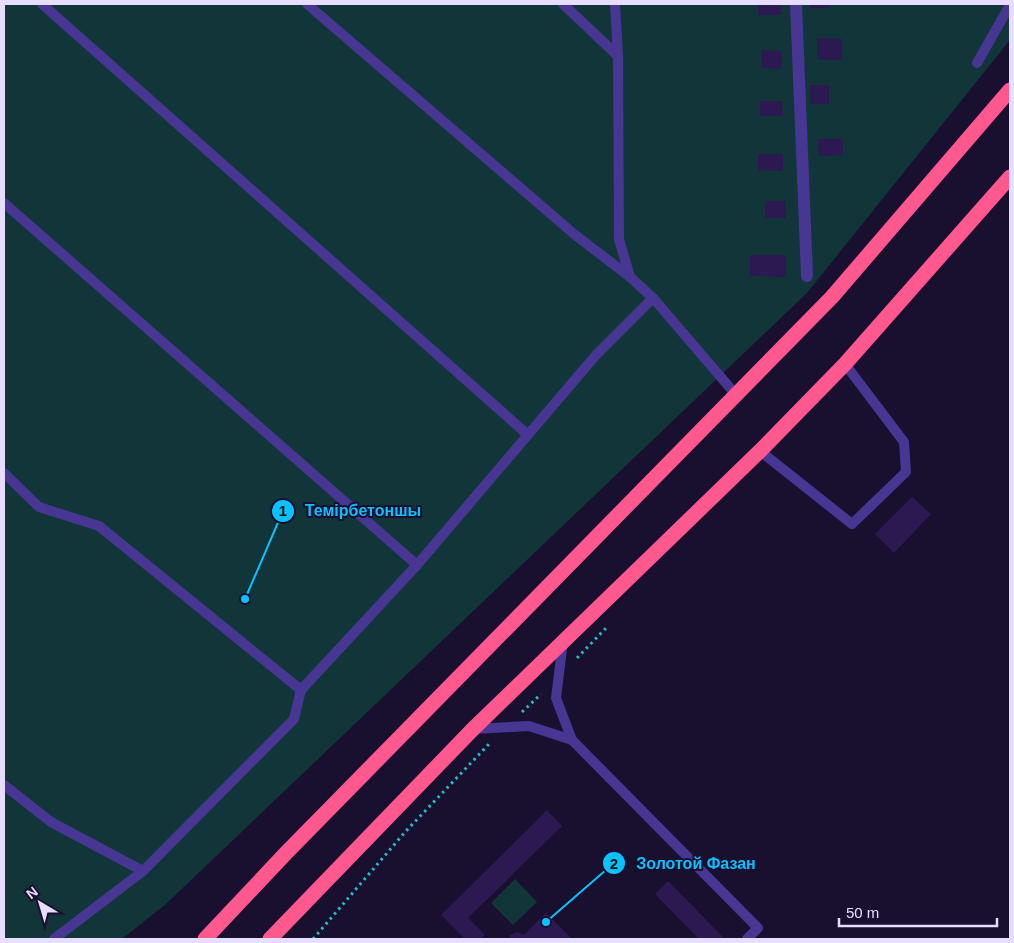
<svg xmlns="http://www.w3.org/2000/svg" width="1014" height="943" viewBox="0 0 1014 943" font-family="Arial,sans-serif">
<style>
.green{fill:#113539}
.building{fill:#2d1952}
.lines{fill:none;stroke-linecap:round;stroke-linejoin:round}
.path{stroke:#24bdcc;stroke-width:3;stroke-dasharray:2.5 4;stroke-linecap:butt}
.lane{stroke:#473692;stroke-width:10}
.street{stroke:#473692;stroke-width:12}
.highway{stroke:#ff588f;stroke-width:15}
.leader{fill:none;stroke:#09c2ff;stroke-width:2}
.callout-dot{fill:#09c2ff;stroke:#190f2f;stroke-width:2}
.mark-label{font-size:15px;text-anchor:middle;font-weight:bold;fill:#111}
.callout-label{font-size:16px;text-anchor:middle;font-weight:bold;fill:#09c2ff;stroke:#190f2f;stroke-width:4;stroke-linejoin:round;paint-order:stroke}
</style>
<rect width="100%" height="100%" fill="#190f2f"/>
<g class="green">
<polygon points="4,4 1010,4 1010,40 807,293 166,904 122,939 4,939"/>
<polygon points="515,879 537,902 513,925 491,903"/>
</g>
<g class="building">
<rect x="758" y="4" width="23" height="11"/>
<rect x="810" y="4" width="19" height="4"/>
<polygon points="817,38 842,39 842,60 817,59"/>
<polygon points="762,50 782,51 781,69 761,68"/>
<polygon points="810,85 829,85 829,104 811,104"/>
<polygon points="760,101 782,101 783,116 760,116"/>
<polygon points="818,139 843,139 843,155 819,156"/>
<polygon points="758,154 783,154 783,171 758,170"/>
<rect x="765" y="201" width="21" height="17"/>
<polygon points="750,255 786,255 786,277 750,276"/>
<polygon points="912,497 931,514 894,553 875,534"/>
<polygon points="547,810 562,826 468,918 485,935 481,939 465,939 441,915"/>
<polygon points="668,881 725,939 699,939 655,894"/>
<polygon points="546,913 572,939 508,939 510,935 517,932 524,935"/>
</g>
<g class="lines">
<g class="path">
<polyline points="577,658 608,626"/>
<polyline points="522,712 541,694"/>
<polyline points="313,939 406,831 489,744"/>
</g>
<g class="lane">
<polyline points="42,4 528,435"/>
<polyline points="307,4 574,234 630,277 653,298 737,396"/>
<polyline points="563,4 618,56"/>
<polyline points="615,4 618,56 619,239 630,277"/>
<polyline points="977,63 1010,5"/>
<polyline points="4,203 417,565"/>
<polyline points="760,451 852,524 906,472 904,442 845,364"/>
<polyline points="4,473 39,507 99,526 301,690"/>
<polyline points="563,641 556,698 572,740 758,928 747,939"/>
<polyline points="473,729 529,726 572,740"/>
<polyline points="4,785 51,822 143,871"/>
<polyline points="54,939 143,871 294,719 301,690 417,565 596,355 653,298"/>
</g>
<polyline class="street" points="796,4 807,276"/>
<g class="highway">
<polyline points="205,939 286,853 832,297 1010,90"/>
<polyline points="270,939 473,729 760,451 845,364 1010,177"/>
</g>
</g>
<path class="leader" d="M245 599L283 511M546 922L614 863"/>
<g class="callout-dot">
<circle cx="245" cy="599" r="5"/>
<circle cx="546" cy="922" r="5"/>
<circle cx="283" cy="511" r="12"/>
<circle cx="614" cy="863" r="12"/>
</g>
<g class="mark-label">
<text x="283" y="516">1</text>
<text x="614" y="869">2</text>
</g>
<g class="callout-label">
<text x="363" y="516">Темірбетоншы</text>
<text x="696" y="869">Золотой Фазан</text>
</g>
<rect width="1014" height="943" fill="none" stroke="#e6ddff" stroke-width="10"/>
<g transform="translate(40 903) rotate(322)" stroke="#190f2f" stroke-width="4" paint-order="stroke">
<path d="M0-4L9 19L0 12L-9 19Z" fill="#e6ddff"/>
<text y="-8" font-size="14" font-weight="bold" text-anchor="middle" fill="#e6ddff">N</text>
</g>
<path d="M839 918v8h158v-8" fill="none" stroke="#e6ddff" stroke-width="2.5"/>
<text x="846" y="918" font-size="15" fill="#e6ddff" stroke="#190f2f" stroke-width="4" paint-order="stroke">50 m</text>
</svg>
